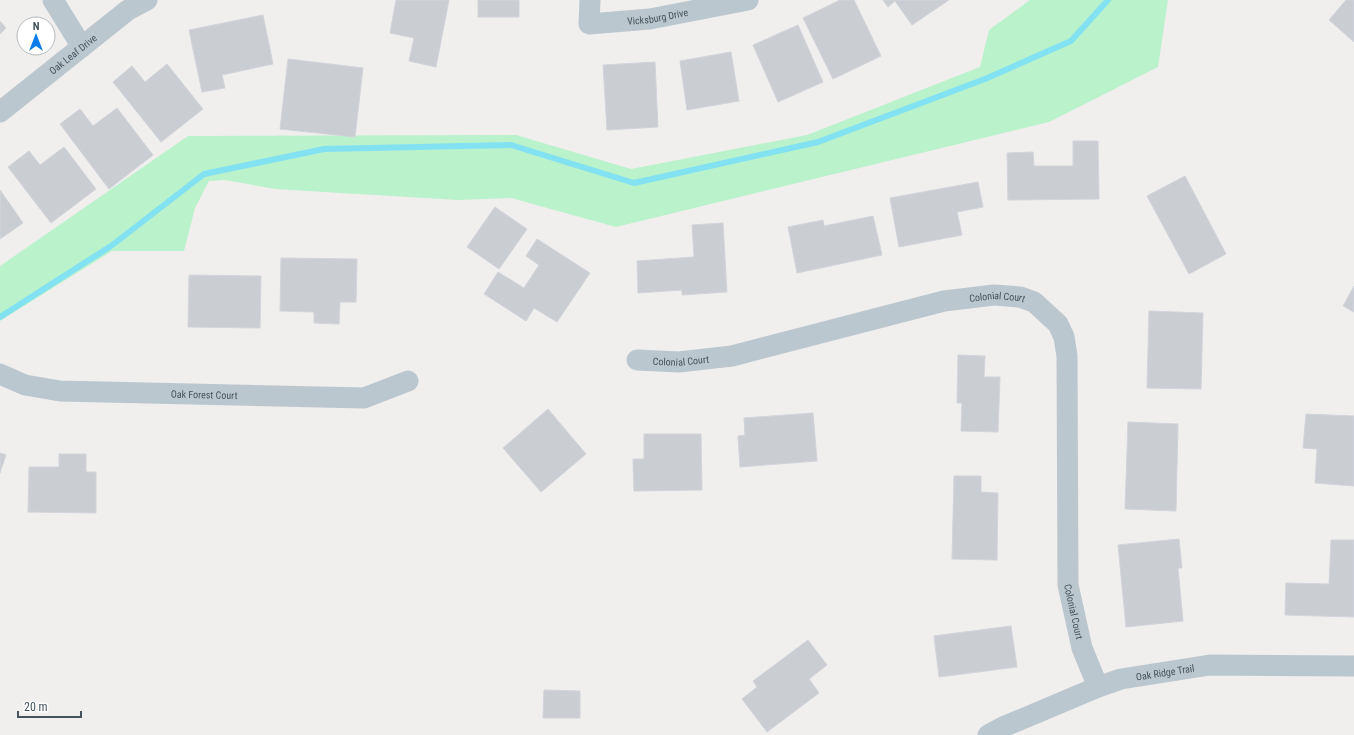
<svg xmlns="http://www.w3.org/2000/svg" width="1354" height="735" viewBox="0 0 1354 735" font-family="'Roboto Condensed',sans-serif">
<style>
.green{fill:#b9f2cb}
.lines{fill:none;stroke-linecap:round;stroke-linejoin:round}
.stream{stroke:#83e2f2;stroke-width:6}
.building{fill:#caced3;stroke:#d1d4da}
.minor{stroke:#bbc7ce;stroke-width:21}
.labels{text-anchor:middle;stroke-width:3;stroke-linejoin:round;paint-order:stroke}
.street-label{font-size:10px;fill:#45535d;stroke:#fff}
</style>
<rect width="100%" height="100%" fill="#f1eeee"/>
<polygon class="green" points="1030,0 1168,0 1158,67 1049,122 616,227 511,198 458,200 275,189 225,180 209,181 195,208 184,251 112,251 0,321 0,266 188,136 516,135 631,169 807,135 980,67 989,30"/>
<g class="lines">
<polyline class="stream" points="0,317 111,246 204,174 324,149 511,145 634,183 818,142 985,79 1071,41 1108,0"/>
</g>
<g class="building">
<polygon points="396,0 449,0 436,67 409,61 414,38 390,33"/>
<rect x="478" y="0" width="41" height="17"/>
<polygon points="840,0 854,0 881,56 833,79 803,18"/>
<polygon points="883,0 949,0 912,25 895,1 888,7"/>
<polygon points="1346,0 1354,0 1354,42 1329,20"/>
<polygon points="263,15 273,64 222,75 225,88 202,92 189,30"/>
<polygon points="0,21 6,28 0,34"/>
<polygon points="798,25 823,82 778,102 753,45"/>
<polygon points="731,52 739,101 687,110 680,61"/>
<polygon points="288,59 363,68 355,137 280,129"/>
<polygon points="655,62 658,127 607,130 603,65"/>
<polygon points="167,64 203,109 161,142 113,82 132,66 145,82"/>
<polygon points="117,108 153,155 109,189 60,124 80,109 93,126"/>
<polygon points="1073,141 1098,141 1099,199 1008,200 1007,153 1033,152 1034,166 1073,166"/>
<polygon points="64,147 96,189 51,223 8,167 29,151 40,165"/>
<polygon points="1185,176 1226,254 1189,274 1147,196"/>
<polygon points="978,182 983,207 957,212 962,235 899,247 890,198"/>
<polygon points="0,190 23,223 0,239"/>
<polygon points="495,207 527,229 499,269 467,247"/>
<polygon points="873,216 882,255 797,273 788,227 823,220 824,226"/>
<polygon points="723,223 727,292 682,295 682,290 638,293 637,261 694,257 692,225"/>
<polygon points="537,239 590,273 557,322 534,308 526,321 484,294 498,272 524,288 539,265 526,256"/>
<polygon points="281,258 357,259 356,302 340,302 339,324 314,323 314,312 280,311"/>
<polygon points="189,275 261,276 260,328 188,327"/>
<polygon points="1354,286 1354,312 1343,306"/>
<polygon points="1149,311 1203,313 1201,389 1147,388"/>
<polygon points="958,355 985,356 984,377 1000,377 998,432 961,431 962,403 957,403"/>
<polygon points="548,409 586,454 541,492 503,448"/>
<polygon points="813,413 817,461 740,467 738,436 745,435 744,418"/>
<polygon points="1306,414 1354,416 1354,486 1315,483 1317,449 1303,448"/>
<polygon points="1128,422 1178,424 1176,511 1125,509"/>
<polygon points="644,434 701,434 702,490 634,491 633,459 644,459"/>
<polygon points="0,453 6,455 0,473"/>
<polygon points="59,454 86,454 86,472 96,472 96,513 28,512 29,467 59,467"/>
<polygon points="954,476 981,476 981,492 998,493 997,560 952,559"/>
<polygon points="1179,539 1182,568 1178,568 1183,621 1126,627 1118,545"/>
<polygon points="1331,540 1354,540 1354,617 1285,615 1286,583 1329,584"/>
<polygon points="1011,626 1017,667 939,677 934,636"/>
<polygon points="808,640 827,665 809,679 819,693 767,732 742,699 757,687 753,681"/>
<polygon points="544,690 580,691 580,718 543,718"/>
</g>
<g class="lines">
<g class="minor">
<polyline points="53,0 82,47"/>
<path id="s1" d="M590,0L589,24L650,19L748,0"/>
<path id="s2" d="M0,112L128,10L147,0"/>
<path id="s3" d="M637,360L679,362L732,356L944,301L994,295L1020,297L1034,302L1058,324L1064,337L1067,356L1068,585L1082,648L1098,687"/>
<path id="s4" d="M0,374L25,385L60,391L364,398L408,381"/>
<path id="s5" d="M988,735L1003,727L1098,687L1121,679L1210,665L1354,666"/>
</g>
</g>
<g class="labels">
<g class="street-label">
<text dy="4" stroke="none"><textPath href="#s1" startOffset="93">Vicksburg Drive</textPath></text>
<text dy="4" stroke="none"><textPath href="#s2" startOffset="93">Oak Leaf Drive</textPath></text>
<text dy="4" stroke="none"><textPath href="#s3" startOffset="368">Colonial Court</textPath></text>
<text dy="4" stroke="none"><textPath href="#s3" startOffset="44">Colonial Court</textPath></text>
<text dy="4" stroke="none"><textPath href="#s4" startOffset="207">Oak Forest Court</textPath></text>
<text dy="4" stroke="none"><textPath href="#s3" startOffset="728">Colonial Court</textPath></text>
<text dy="4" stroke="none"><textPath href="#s5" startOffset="189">Oak Ridge Trail</textPath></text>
</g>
</g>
<g transform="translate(36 36)"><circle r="19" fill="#ffffff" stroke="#b5babe"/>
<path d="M0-3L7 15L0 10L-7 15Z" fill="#0d7ceb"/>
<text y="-6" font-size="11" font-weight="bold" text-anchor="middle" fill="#45535d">N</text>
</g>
<path d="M18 711v6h63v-6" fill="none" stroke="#45535d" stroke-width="2"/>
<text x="24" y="711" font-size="12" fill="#45535d" stroke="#ffffff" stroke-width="3" paint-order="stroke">20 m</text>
</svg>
